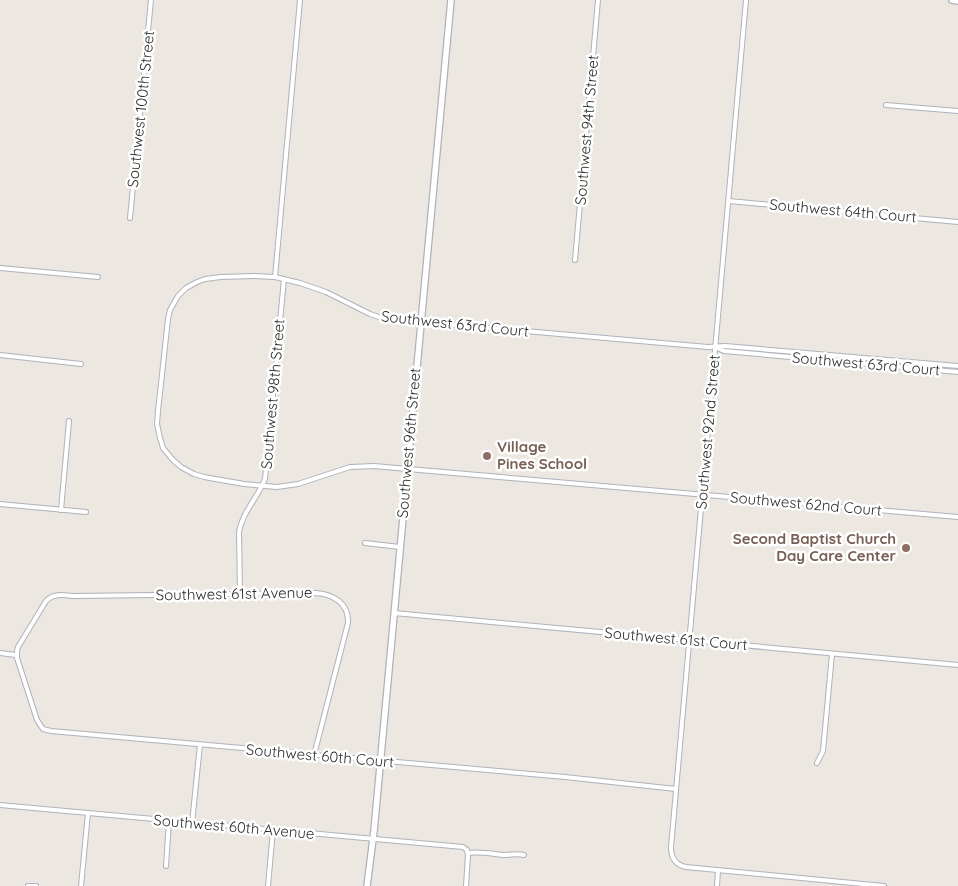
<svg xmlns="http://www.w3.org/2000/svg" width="958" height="886" viewBox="0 0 958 886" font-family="Quicksand,sans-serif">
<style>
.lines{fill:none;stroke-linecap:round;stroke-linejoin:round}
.street-casing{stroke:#b0b2bb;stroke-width:6}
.secondary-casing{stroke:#b0b2bb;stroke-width:8}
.street{stroke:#fff;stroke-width:4}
.secondary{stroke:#fff;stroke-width:5.5}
.education-dot{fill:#8d6e63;stroke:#fff;stroke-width:2}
.labels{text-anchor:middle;stroke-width:5;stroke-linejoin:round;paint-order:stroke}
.street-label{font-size:15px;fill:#2c2c2c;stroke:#fff}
.education-label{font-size:15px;font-weight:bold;fill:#785e54;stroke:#fff;text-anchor:start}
</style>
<rect width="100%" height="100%" fill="#ece7e0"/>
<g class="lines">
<g class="street-casing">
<g id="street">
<path d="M746,0L671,847C671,858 676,865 686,867L884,886"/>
<polyline points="886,105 958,111"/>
<polyline points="729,201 958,222"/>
<polyline points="130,218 151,0"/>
<polyline points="575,260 598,0"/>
<polyline points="0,268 98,277"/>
<polyline points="275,277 300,0"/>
<polyline points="715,347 724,351 958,372"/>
<polyline points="0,355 81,364"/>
<polyline points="958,366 725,346 708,347 398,320 382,318 370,314 326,292 300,283 275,277 254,276 221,277 205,279 197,282 186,288 178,296 170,310 168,319 158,411 157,424 160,438 163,448 173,460 181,467 194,474 204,477 244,484 277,487 298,484 350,467 374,466 958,517"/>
<polyline points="0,504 86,512"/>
<polyline points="61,510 69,421"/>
<polyline points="365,543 400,547"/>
<path d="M240,593L239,532C242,513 258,497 265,479L284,279"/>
<polyline points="394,613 958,665"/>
<polyline points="0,653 16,655"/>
<path d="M314,755L348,623C349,603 333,594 315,593L74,596C63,595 54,593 46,601L18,647L17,651V658L37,720L43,729L51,731L565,777L676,789"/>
<polyline points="817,763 823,751 832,654"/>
<polyline points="0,805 463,847 467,850 468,855 466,886"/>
<polyline points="192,823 200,745"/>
<path d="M468,853C480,851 493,854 504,855C511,855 517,853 524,855"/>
<polyline points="166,866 169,821"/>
<polyline points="28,886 36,886"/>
<polyline points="81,886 88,813"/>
<polyline points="268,886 273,830"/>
<polyline points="717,886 718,871"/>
</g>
</g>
<g class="secondary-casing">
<g id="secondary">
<polyline points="952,0 958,1"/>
<polyline points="367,886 374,831 451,0"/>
</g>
</g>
<use href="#street" class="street"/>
<use href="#secondary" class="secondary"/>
</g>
<g class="education-dot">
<circle cx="487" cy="456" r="5"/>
<circle cx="906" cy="548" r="5"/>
</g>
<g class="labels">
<g class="street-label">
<text transform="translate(141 109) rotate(-84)" y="5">Southwest 100th Street</text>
<text transform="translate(587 130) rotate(-85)" y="5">Southwest 94th Street</text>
<text transform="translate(843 211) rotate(5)" y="5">Southwest 64th Court</text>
<text transform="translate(455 324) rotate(6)" y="5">Southwest 63rd Court</text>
<text transform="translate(866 364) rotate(5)" y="5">Southwest 63rd Court</text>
<text transform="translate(273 394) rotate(-85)" y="5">Southwest 98th Street</text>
<text transform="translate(708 432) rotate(-85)" y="5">Southwest 92nd Street</text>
<text transform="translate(409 443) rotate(-85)" y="5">Southwest 96th Street</text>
<text transform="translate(806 504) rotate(5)" y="5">Southwest 62nd Court</text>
<text transform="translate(234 594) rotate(-1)" y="5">Southwest 61st Avenue</text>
<text transform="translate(676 639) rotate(5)" y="5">Southwest 61st Court</text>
<text transform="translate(320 756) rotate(5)" y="5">Southwest 60th Court</text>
<text transform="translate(234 827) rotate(5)" y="5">Southwest 60th Avenue</text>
</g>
<g class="education-label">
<text x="497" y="452">Village<tspan x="497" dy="17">Pines School</tspan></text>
<text x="896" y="544" text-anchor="end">Second Baptist Church<tspan x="896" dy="17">Day Care Center</tspan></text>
</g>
</g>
</svg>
